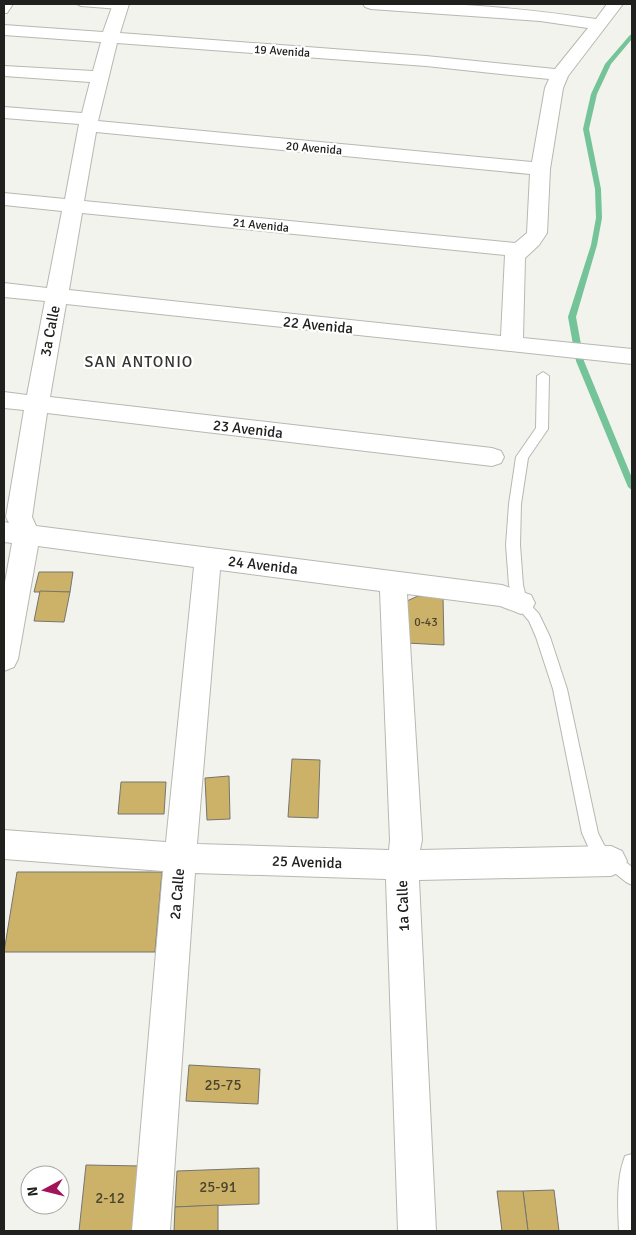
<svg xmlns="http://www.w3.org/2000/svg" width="636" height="1235" viewBox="0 0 636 1235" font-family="Signika,sans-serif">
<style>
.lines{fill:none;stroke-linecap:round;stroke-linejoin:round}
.stream{fill:#75c399;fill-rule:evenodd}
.building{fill:#ccb268;stroke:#76746f}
.lane-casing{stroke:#b7b8b2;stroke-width:2}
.street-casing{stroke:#b7b8b2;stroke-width:2}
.lane{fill:#fff;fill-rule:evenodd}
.street{fill:#fff;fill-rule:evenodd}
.labels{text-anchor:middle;stroke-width:4.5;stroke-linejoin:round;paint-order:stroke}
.far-street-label{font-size:12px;fill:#20201e;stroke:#fff}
.number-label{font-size:12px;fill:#4b4430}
.street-label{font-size:15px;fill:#20201e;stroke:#fff}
.near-number-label{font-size:15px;fill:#4b4430}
.neighbourhood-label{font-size:16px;letter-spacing:1px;fill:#343530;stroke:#fff}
</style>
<rect width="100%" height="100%" fill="#f2f3ec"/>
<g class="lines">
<polygon class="stream" points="632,34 632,39 611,64 597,94 589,129 601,189 602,218 597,245 576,317 584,361 632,478 632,490 628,487 576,361 568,317 591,245 596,218 595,189 583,129 591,94 605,64 630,35"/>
</g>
<g class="building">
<polygon points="39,572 73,572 70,592 34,592"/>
<polygon points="40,591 70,592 64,622 34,621"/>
<polygon points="418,596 443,597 444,645 407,643 407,601"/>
<polygon points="292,759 320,760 318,818 288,817"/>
<polygon points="229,776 230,819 207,820 205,778"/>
<polygon points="121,782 166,782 164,814 118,814"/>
<polygon points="17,872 162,872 155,952 4,952"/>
<polygon points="189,1065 260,1069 258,1104 186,1101"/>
<polygon points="86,1165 141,1166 135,1231 79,1231"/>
<polygon points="259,1168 259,1204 175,1207 177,1171"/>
<polygon points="554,1190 559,1231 528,1231 523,1191"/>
<polygon points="497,1191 523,1191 528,1231 502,1231"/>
<polygon points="218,1205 218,1231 174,1231 175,1207"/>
</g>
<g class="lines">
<g class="lane-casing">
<g id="lane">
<polygon points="5,4 13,4 7,13 4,13"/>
<polygon points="77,4 110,4 124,7 120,9 81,6"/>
<polygon points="543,372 549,376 548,429 528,458 521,504 520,545 523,585 527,601 539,614 550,637 567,689 598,833 604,845 632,867 632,885 626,882 592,855 582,833 553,689 536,637 529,621 514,603 509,585 506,545 509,504 516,457 536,428 537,376"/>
<path d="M632,1154V1231H619C618,1207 616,1179 625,1156Z"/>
</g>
</g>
<g class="street-casing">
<path id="street" d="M113,4H129L120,33L426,56L555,69L588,28L540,21L371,9L365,7L363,4C440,0 520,8 596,19L607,4H623L568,76L563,88L550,169L547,233L539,245L525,258L523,338L632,349V364L66,304L50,397L492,448L501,451L504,457L501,463L492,466L47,413L32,517L36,526L502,585L531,595L535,603L531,611L521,614L500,606L407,594L422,840L420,850L611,846L622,851L627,861L622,871L611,876L419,880L436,1231H398L386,879L195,873L170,1231H132L163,871L4,859V830L166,842L194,567L38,546L18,659L14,667L4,671V588L12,543L4,542V522L9,523L6,517L24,410L4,408V392L27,395L45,301L4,297V283L47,288L62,211L4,205V193L65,199L79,124L4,118V107L82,113L90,82L4,76V66L93,71L101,42L4,35V25L103,32ZM117,43L426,66L549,79L545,88L532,162L98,121ZM96,132L530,174L527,233L515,243L84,201ZM82,213L505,255L501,336L69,290ZM220,570L380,591L390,840L389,850L197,844Z"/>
</g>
<use href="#lane" class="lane"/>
<use href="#street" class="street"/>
</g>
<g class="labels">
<g class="far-street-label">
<text transform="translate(282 51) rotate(4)" y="4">19 Avenida</text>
<text transform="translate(314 148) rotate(5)" y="4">20 Avenida</text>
<text transform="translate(261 225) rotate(6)" y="4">21 Avenida</text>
</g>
<g class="number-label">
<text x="426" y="626">0-43</text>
</g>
<g class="street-label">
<text transform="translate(318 325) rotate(6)" y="5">22 Avenida</text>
<text transform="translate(50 331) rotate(-79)" y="5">3a Calle</text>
<text transform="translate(248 429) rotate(7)" y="5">23 Avenida</text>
<text transform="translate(263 565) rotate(7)" y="5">24 Avenida</text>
<text transform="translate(307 862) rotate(2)" y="5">25 Avenida</text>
<text transform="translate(177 894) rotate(-85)" y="5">2a Calle</text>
<text transform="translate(403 906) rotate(-92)" y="5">1a Calle</text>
</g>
<g class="near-number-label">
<text x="223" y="1090">25-75</text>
<text x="218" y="1192">25-91</text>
<text x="110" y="1203">2-12</text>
</g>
<g class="neighbourhood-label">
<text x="139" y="367">SAN ANTONIO</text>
</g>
</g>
<rect width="636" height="1235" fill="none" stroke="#20201e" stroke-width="10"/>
<g transform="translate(45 1190) rotate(263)"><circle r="24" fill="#ffffff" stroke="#a6a6a5"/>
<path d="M0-4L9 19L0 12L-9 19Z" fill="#a21359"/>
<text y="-8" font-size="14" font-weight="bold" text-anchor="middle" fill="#20201e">N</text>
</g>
</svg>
